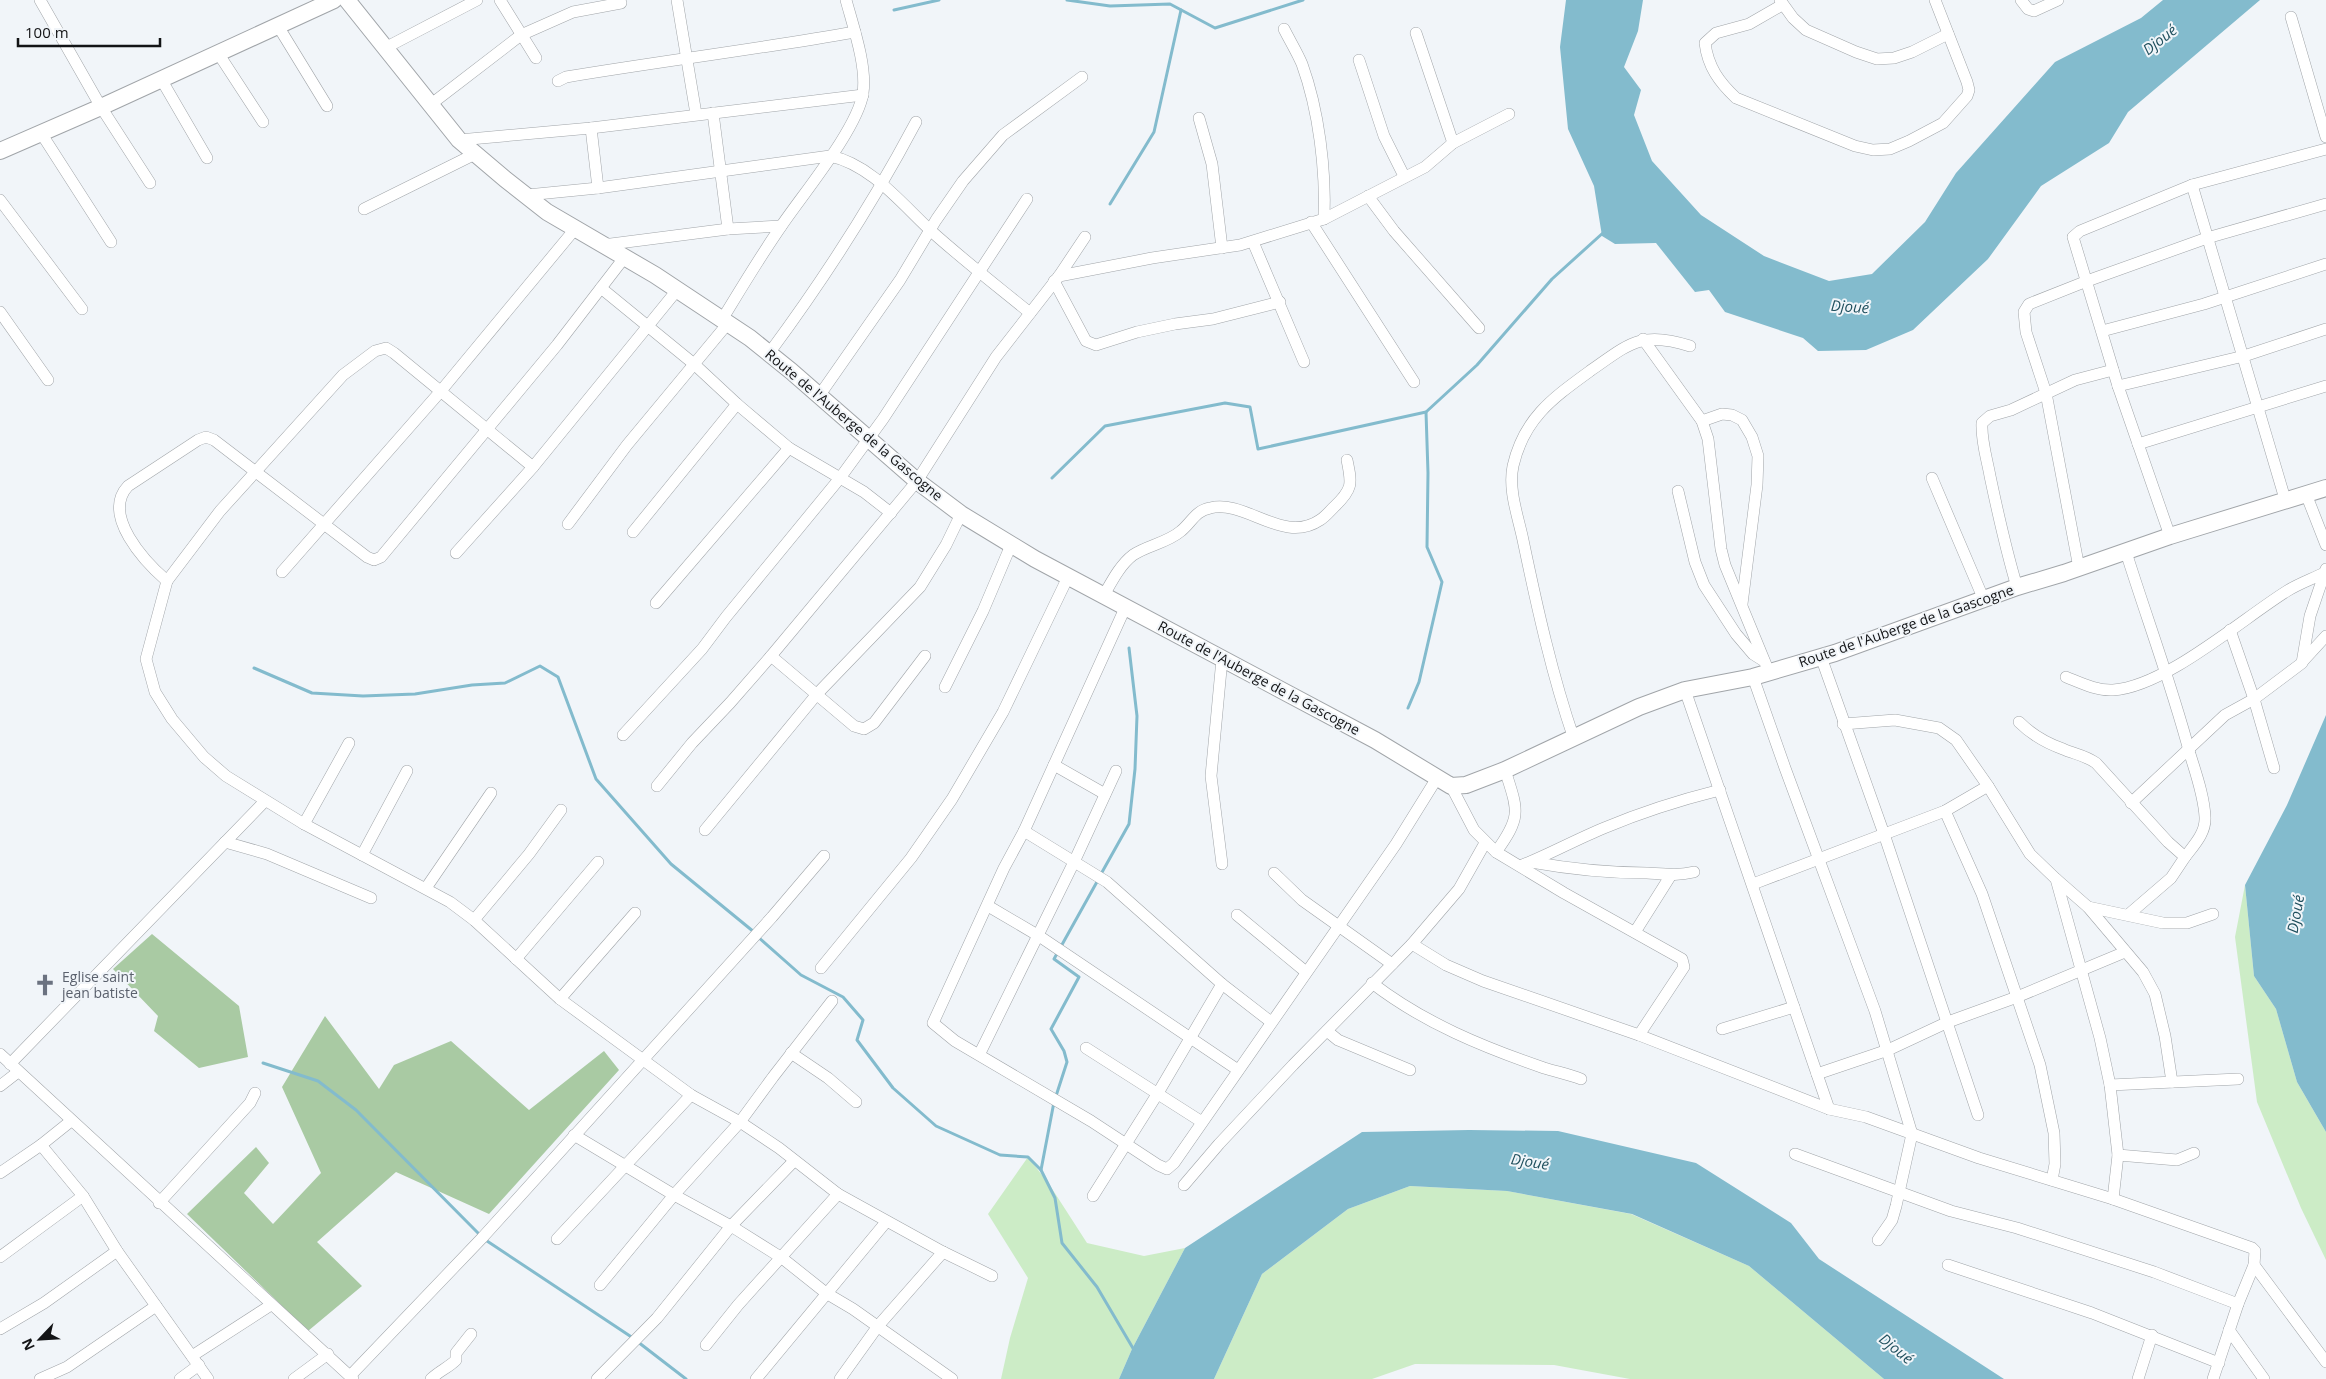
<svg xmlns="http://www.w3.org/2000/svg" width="2326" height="1379" viewBox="0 0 2326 1379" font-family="'Open Sans',sans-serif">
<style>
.green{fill:#ccecc6}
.forest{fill:#a9caa3}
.water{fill:#83bbcd}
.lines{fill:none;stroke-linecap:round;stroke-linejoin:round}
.stream{stroke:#83bbcd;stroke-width:3}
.street-casing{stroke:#a1a5a9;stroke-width:12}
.secondary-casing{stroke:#a1a5a9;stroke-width:18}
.street{stroke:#fff;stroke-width:11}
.secondary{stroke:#fff;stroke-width:16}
.labels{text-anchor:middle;stroke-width:4;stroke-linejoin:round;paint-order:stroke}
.street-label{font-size:14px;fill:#131416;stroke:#f1f5f9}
.worship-label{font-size:14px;fill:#5b616d;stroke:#f1f5f9;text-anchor:start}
.water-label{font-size:15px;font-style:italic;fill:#1f4f5d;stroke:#f1f5f9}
</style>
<rect width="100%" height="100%" fill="#f1f5f9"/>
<g class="green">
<polygon points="2245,885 2254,976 2276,1009 2297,1082 2326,1132 2326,1260 2301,1208 2257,1102 2235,937"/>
<polygon points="1028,1157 1049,1184 1087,1243 1144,1256 1185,1248 1132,1349 1119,1379 1001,1379 1010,1338 1028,1278 988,1214"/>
<polygon points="1410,1186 1507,1191 1631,1214 1749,1266 1884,1379 1630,1379 1554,1365 1415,1364 1372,1379 1214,1379 1262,1274 1348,1209"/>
</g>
<g class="forest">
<polygon points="152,934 239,1006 248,1057 199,1068 154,1031 158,1016 113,969"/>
<polygon points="325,1016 379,1089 394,1065 451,1041 529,1110 604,1051 619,1070 489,1214 396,1172 317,1242 362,1286 308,1331 187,1214 256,1147 269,1163 244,1193 273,1224 321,1173 282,1087"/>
</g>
<g class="water">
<polygon points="1566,0 1643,0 1638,31 1624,67 1641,90 1634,115 1652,161 1701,215 1764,256 1829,281 1872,274 1925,222 1956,173 2055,62 2141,18 2163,0 2260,0 2128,112 2109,143 2041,186 1988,259 1913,330 1866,350 1818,351 1803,338 1725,312 1709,290 1695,292 1656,243 1615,244 1602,236 1594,186 1568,129 1560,47"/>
<polygon points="2326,715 2326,1132 2297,1082 2276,1009 2254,976 2245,885 2287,805"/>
<polygon points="1469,1130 1558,1131 1696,1163 1791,1223 1819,1259 2004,1379 1884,1379 1749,1266 1632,1214 1507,1191 1410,1186 1348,1209 1262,1274 1214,1379 1119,1379 1132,1349 1185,1248 1362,1132"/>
</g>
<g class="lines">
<g class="stream">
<polyline points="1067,0 1110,6 1170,4 1215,28 1303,0"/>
<polyline points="894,10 939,0"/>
<polyline points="1110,204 1154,132 1181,10"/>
<polyline points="1052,478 1105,426 1225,403 1250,407 1258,449 1426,412 1477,365 1552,279 1604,232"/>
<polyline points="254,668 312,693 363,696 415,694 472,685 505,683 540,666 558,677 596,779 671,864 754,932"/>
<polyline points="1408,708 1419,682 1442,582 1427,547 1428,473 1426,412"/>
<polyline points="1101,874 1129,824 1135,769 1137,716 1129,648"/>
<polyline points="758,937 801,975 843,997 863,1020 857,1040 893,1088 936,1126 1000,1155 1028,1157 1041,1170 1055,1198 1062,1243 1097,1287 1134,1350"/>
<polyline points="263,1063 318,1081 356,1110 480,1235"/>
<polyline points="1056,1096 1067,1062 1064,1051 1051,1029 1079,977 1054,959 1098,880"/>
<polyline points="1041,1170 1054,1102"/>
<polyline points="484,1239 633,1338"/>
<polyline points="638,1342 686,1379"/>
</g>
<g class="street-casing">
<g id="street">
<polyline points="40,0 101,107 150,183"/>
<polyline points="500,0 536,58"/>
<polyline points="677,0 696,114"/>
<polyline points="1780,0 1793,18 1806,30 1856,52 1877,59 1894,58 1912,52 1948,34"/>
<polyline points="2021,0 2028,9 2034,11 2058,0"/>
<path d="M1782,5L1749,24L1716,33L1705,43C1708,67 1719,82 1736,98L1855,146L1873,150L1890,149L1909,141L1943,123L1967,96L1969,90L1967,82L1935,0"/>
<polyline points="2291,17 2326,137"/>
<polyline points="278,26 327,106"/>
<path d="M1284,29C1290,41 1297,52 1302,64C1319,111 1326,170 1324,219"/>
<polyline points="1416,33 1453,143"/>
<polyline points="385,48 477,0"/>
<polyline points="218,53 263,122"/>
<polyline points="1359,60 1384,136 1404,176"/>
<polyline points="161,79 207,158"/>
<path d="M558,81L566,77C662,61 759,49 855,32"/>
<polyline points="430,105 521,35 573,12 621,3"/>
<polyline points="713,113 728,229"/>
<polyline points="1199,118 1212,164 1222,248"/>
<polyline points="591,128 598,188"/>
<polyline points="41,133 111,242"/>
<polyline points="459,140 591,128 863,95"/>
<polyline points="2192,185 2285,499"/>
<path d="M527,195L598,188L830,156C870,164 901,203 930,230C962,259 997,286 1030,313"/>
<polyline points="1368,196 1394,231 1479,328"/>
<polyline points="0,200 82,309"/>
<polyline points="364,209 477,153"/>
<polyline points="1311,222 1414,382"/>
<polyline points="1253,242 1304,362"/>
<polyline points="603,245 728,229 781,226"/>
<polyline points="1059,276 1085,237"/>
<polyline points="1054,281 1086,341 1096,345 1137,332 1175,324 1213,319 1280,302"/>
<polyline points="601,288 694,364 737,404 789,448 864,492 891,513"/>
<polyline points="0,312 48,380"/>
<path d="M723,318C742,287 761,255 782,225C803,194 858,128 863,93C867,66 853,26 846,0"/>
<polyline points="2102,331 2204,304 2326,264"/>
<polyline points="1643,339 1702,421 1708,439 1721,549 1725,565 1769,672"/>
<path d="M770,352C824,279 873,203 916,122"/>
<polyline points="2118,386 2244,356 2326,329"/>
<polyline points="819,396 900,280 936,220 963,181 1003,135 1082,77"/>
<polyline points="1702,421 1722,414 1732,415 1742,420 1752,437 1758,456 1757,485 1742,604"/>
<polyline points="2138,444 2326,386"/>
<polyline points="533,467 394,353 386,348 375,351 343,375 220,511 167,581 146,659 155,692 172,719 204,757 226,776 304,824 450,902 474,920 560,999 691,1095 740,1122 779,1148 838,1194 943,1252 992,1276"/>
<polyline points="1932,478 1984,600"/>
<polyline points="1678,491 1695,562 1704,585 1736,634 1753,654 1764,661"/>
<polyline points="2306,494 2326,545"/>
<polyline points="568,524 627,445 729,322"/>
<polyline points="633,532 737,404"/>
<polyline points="2170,536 2118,386 2073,237 2080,231 2192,185 2326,149"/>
<path d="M2126,552C2147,619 2172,686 2190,754C2196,774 2204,796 2205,817C2206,833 2194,845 2185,857"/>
<polyline points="456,553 533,467 678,289"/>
<polyline points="2079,568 2046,393 2026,332 2024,312 2029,304 2087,281 2207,238 2326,204"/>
<polyline points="282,572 440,392 575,229"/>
<path d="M167,581C145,562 101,515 128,486L198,440L206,437L214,440L367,557L374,560L381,557L557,345L624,258"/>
<path d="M2017,587C2006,550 1998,514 1990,476C1987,459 1981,441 1982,423L1990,416L2011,410L2075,380L2113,370"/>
<path d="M1104,595C1112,581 1120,565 1133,555C1148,545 1167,543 1181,531C1192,522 1195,511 1210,508C1246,499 1283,545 1320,520C1325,517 1330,511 1334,507C1353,489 1352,484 1347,460"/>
<polyline points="656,603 789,448"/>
<polyline points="1126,606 1024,831 1004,868 933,1023 955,1041 1091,1121 1158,1165 1167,1169 1174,1163 1396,844 1437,778"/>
<polyline points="2230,630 2254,699 2274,768"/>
<polyline points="771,656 854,726 864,729 874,723 925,656"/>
<polyline points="1821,657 1884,834 1978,1115"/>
<polyline points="2303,661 2326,636"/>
<polyline points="1753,677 1785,768 1875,1011 1912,1134 1896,1206 1892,1220 1878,1240"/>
<path d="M2066,677C2081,683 2097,691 2113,690C2165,687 2242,619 2287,591C2298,584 2312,579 2324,573"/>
<polyline points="945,687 983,611 1011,545"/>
<polyline points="1685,690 1829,1109"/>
<path d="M2019,722C2031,734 2046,743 2063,749C2074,754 2085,755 2096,763L2168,842L2185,857L2171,878L2128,915"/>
<polyline points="1843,724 1895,720 1939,728 1956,740 1988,786 2030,854 2056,879 2100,1038 2110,1085 2118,1155 2113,1199"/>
<polyline points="623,735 702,649 726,617 840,478 883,419 1027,199"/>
<path d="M1574,739C1552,675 1537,607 1523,540C1518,516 1508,490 1513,466C1524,418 1553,398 1590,371C1629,344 1641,330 1690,346"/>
<polyline points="1054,765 1105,794"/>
<polyline points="657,786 692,743 730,703 771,656 917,481 996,357 1059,276 1152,258 1240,245 1324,219 1425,167 1453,143 1509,114"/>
<polyline points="1451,786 1474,830 1496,852 1564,893 1682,959 1684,967 1682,970 1639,1035"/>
<polyline points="2131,803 2225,715 2254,699 2302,663 2310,616 2326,569"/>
<polyline points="1945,811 1982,894 2040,1065 2054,1133 2055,1164 2052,1180"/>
<polyline points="304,824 349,743"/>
<polyline points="705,830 817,694 920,587 946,545 961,514"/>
<polyline points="1024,831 1107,882 1222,984 1271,1022"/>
<polyline points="225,842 267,854 371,898"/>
<path d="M1496,852C1522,816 1518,811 1505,770"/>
<polyline points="362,855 407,771"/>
<path d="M1531,862C1570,869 1607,873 1647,873C1664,874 1678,876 1694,872"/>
<polyline points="1222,864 1211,776 1222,659"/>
<path d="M1520,866C1548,855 1575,840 1604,828C1642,812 1680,800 1720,790"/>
<polyline points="1274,873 1302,900 1392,964"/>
<polyline points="2056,879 2088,907 2143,972 2155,994 2165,1036 2172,1082"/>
<polyline points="1753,884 1945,811 1988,786"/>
<polyline points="426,888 491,793"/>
<polyline points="988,906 1039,936 1238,1070"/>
<polyline points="2088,907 2163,923 2187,923 2213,914"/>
<polyline points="1237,915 1306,972"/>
<polyline points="474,920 529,854 561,810"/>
<polyline points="1635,932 1671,875"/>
<polyline points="1412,944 1446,965 1483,981 1639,1035 1829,1109 1866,1117 1979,1158 2113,1199 2252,1248 2255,1251 2254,1265 2238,1304 2213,1379"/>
<polyline points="516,959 598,862"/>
<polyline points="821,968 911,858 952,799 1003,712 1068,577"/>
<path d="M1372,983C1424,1023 1483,1047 1544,1068C1557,1072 1569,1074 1581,1079"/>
<polyline points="560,999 635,913"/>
<polyline points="1722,1029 1794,1007"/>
<polyline points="1327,1031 1338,1040 1410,1070"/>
<polyline points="1086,1048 1202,1122"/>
<polyline points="791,1053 828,1078 856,1102"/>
<polyline points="980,1053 1074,862 1116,771"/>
<polyline points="0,1054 353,1379"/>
<polyline points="10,1064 265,801"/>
<polyline points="1817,1074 1888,1050 1948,1022 2017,997 2125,952"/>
<polyline points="2110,1085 2238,1079"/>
<polyline points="0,1086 18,1072"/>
<polyline points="574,1135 674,1195 731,1226 782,1258 826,1293 853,1309 952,1379"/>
<polyline points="41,1145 83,1196 117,1251 208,1379"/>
<polyline points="1795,1154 1951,1211 2017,1228 2154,1272 2238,1304"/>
<polyline points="2118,1155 2177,1160 2194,1153"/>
<polyline points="0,1173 41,1145 71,1121"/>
<polyline points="1184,1185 1219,1144 1293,1065 1412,944 1459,889 1485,843"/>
<polyline points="1093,1196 1158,1093 1222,984"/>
<polyline points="159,1203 250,1103 255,1093"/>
<polyline points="557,1239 691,1095"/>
<polyline points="0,1257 83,1196"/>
<polyline points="1948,1265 2092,1313 2219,1363"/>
<polyline points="2254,1265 2326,1362"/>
<polyline points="600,1285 674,1195 740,1122 773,1077 832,1001"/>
<polyline points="0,1329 44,1303 117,1251"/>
<polyline points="2229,1330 2264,1379"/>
<polyline points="706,1345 738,1305 838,1194"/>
<polyline points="192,1356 271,1305"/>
<polyline points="350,1376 482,1238 772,917 824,856"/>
<polyline points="40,1379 67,1367 156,1306"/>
<polyline points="180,1379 199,1365"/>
<polyline points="294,1379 328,1354"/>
<path d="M431,1379C439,1371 448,1368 456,1360V1353L471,1334"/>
<polyline points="597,1379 657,1318 731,1226 794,1161"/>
<polyline points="756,1379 886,1222"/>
<polyline points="840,1379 878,1326 943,1252"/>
<polyline points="2138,1379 2152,1335"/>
</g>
</g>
<g class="secondary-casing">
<g id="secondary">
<polyline points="347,0 459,140 505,179 547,212 655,275 750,338 791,371 917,481 961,514 1035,559 1375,740 1451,786 1466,785 1505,770 1639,707 1685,690 1753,677 1835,653 2017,587 2064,573 2170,536 2326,488"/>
<polyline points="0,151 101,107 334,0"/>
</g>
</g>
<use href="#street" class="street"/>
<use href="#secondary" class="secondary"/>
</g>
<defs>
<g id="church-bare" transform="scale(1.725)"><path d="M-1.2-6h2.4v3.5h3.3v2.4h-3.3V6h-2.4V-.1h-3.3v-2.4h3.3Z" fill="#6b7280" stroke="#f1f5f9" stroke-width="2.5" paint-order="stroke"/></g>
</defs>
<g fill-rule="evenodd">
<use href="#church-bare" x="45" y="985"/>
</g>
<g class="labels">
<g class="street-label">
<text transform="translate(854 425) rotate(40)" y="5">Route de l'Auberge de la Gascogne</text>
<text transform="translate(1906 626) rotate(-19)" y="5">Route de l'Auberge de la Gascogne</text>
<text transform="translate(1259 678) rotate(28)" y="5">Route de l'Auberge de la Gascogne</text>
</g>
<g class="worship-label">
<text x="62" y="982">Eglise saint<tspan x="62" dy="16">jean batiste</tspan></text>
</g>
<g class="water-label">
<text transform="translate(2160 40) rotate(-38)" y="5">Djoué</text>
<text transform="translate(1850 307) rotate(4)" y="5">Djoué</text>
<text transform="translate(2296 914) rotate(-80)" y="5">Djoué</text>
<text transform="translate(1530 1162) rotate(9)" y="5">Djoué</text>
<text transform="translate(1896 1349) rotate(39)" y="5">Djoué</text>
</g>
</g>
<g transform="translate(40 1339) rotate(245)" stroke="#f1f5f9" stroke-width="4" paint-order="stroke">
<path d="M0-4L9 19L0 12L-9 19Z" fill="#131416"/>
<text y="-8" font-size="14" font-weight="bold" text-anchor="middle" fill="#131416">N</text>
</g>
<path d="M18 38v8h142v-8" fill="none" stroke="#131416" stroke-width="2.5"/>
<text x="25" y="38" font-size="15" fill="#131416" stroke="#f1f5f9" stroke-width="4" paint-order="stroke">100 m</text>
</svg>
